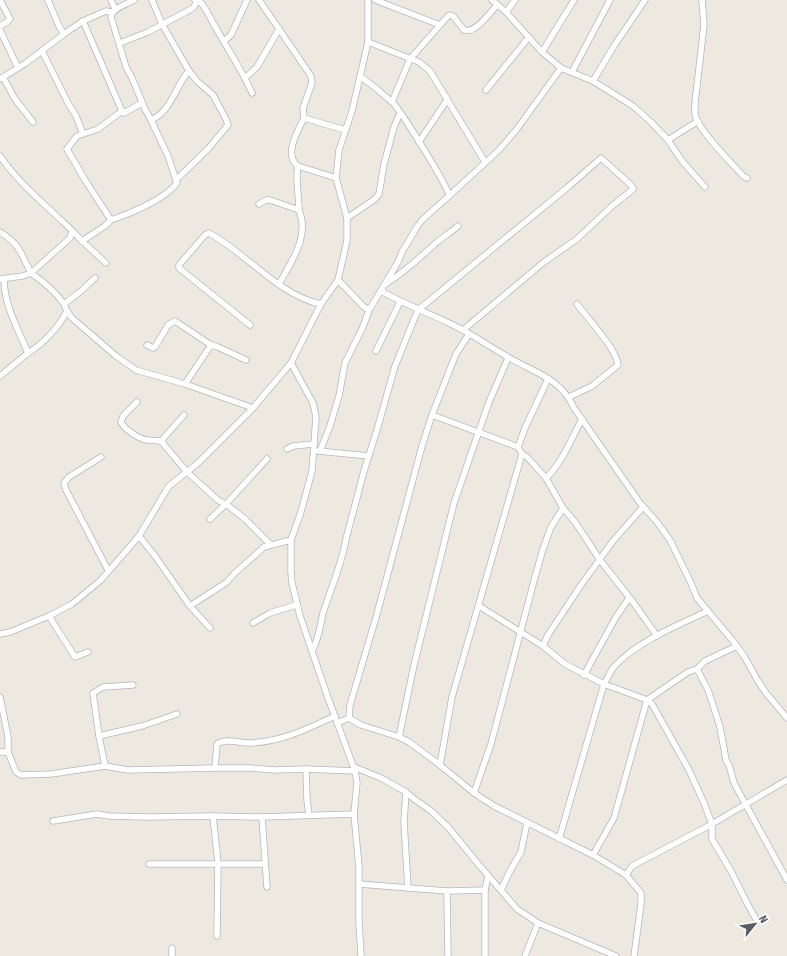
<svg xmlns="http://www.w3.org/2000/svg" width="787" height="956" viewBox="0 0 787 956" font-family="'Fira Sans Condensed',sans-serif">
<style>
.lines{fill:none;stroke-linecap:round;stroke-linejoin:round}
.minor-casing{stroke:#b3b8bc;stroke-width:7}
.minor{stroke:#fff;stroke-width:5.5}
</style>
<rect width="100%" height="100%" fill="#ede9e0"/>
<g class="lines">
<g class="minor-casing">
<g id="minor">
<polyline points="0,0 10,19 7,22 0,26"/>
<polyline points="48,0 59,26 64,34"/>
<polyline points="111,0 115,9"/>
<polyline points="152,0 162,24 189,71 197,81 213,95 226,119 228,125 208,149 176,180"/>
<path d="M198,0L197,2H200C208,10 210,19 216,28C228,50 242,70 252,93"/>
<polyline points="375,0 440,25"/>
<polyline points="492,0 506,12 515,0"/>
<path d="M702,0L704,25L695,103C695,108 694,113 696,118C702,134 731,162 743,176L747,178"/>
<polyline points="506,12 542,52 561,68 593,81 633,106 651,122 668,140 682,161 705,187"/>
<polyline points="83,21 122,111 124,113 142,103"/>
<polyline points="279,29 311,76 312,83 303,108 304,118 345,130"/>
<polyline points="0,30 18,68"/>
<polyline points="224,41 231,35 247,0"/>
<polyline points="368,42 419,62 430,71 485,162"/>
<polyline points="120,43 148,32 184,13 193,8 197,2 195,0"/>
<polyline points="42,51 68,103 76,116 83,134 98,129 122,111"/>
<polyline points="542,52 574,0"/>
<polyline points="572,72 610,0"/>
<polyline points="3,77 15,99 33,122"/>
<polyline points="245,78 257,67 279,29 259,0"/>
<polyline points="0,79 26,63 64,34 83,21 106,11 112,12"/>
<polyline points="593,81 614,46 645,0"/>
<polyline points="486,90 529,37"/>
<path d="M392,102L410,59L448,16L450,15L453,16L464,30C475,34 490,13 497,5"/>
<path d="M151,120C172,111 175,86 189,71"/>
<polyline points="668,140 698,121"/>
<polyline points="419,142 447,100"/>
<path d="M0,156C17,181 40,200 62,221C69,227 75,234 82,241L105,226L111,220L85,180L67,149L77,136L83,134"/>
<polyline points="298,166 336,178"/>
<polyline points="449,196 499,150 517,129 561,68"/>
<path d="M259,204L266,200H270L299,210C299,196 295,178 298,166C283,156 298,130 304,118"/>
<polyline points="347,218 375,199 379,194 384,164 394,127 400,113"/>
<path d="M111,220C131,213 164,200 177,183L168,156L151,120L145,109L132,78L126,67L111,17C112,8 127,4 134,0"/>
<path d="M0,232C20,244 21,254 31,273L70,238L72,231"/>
<polyline points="82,241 106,263"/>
<path d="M0,279L23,276L31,273C44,282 55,291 64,304L81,291L95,278"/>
<path d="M338,280L364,307L367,309L371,307L398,262L402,252L417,227L422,220L449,196C449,188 400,109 392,102C382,93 371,84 360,76"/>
<path d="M279,284C291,262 310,237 299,210"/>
<path d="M385,284C404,273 419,258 436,243C443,237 451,232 458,226"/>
<path d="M381,291C404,304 429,313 453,325C472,334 490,347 508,357C534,373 560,377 574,408L640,503L657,522L670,540L691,583L697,598L733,641L744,656L758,681L766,693L787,718"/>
<polyline points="64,304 67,311 72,318 116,356 136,370 185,384 253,408"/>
<path d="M250,325L179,268V265L205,235L209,233C246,253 281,297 321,304"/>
<polyline points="147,345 153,348 155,347 168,325 175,321 211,345"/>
<polyline points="376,351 400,302"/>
<path d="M28,353C43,344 59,327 67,311"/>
<polyline points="291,363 313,403 316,417 312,471 301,512 291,540 291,572 292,583 300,616 327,695 355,771 357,783 354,814 359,867 359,922 361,956"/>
<path d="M0,376L28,353C18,329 4,305 4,279"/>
<polyline points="185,384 211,345 218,347 246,360"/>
<path d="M569,397L592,386L618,365C616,348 588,319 577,304"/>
<path d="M137,402L123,416L121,422C124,429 139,439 147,440C152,441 156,440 161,441L187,472L219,501L226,504L267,459"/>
<polyline points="432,415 518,447 522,454 527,457 546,478 563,508 575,522 600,560 633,602 657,636"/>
<polyline points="161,441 184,415"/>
<polyline points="518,447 525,428 548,379"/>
<polyline points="287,449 293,446 314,444"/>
<polyline points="318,451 369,456"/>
<polyline points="320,451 330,426 339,396 345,363 362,329 370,308"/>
<polyline points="101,457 69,477 64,483 66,490 108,570"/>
<path d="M546,478C563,462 571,439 582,419"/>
<polyline points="210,519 226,504 245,519 271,545"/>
<polyline points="139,536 155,556 190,606 210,628"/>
<polyline points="190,606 227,582 235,573 264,547 291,540"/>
<polyline points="479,606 543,646 565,664 604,684 647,700 652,704 689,770 704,803 712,824 712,839 731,871 748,905 757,921"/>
<polyline points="49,616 75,657 88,652"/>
<polyline points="253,623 270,613 296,605"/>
<polyline points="0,634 10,632 49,616 72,604 101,580 139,536 169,486 198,463 253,408 291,363 321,304 338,280 344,254 347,240 347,218 336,178 339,150 352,111 368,42 368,0"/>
<polyline points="543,646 548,635 581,585 613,541 643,507"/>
<path d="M312,651C319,639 320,626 323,613C331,588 342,564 346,539L364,471L377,430L395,366L418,310L568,187L601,158L631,185L633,189L631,191L612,206L577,239L544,262L463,330"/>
<polyline points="697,669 708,690 713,705 720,727 726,760 729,765 734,783 787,880"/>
<polyline points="584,675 616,617 629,598"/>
<polyline points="0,697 8,737 8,752 16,772 21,775 51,774 105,766 128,770 215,768 251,768 275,770 306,769 355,771"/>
<polyline points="349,718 361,725 399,737 409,742 440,765 474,793 494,806 593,855 626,875 641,893 641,904 634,956"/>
<polyline points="349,718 350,705 377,614 422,446 432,415 456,354 469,334"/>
<polyline points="337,723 349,718"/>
<polyline points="99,736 142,726 177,714"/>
<polyline points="399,737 414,665 454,503 489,402 508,358"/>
<polyline points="0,752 8,752"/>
<polyline points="440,765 452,697 522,454"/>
<polyline points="105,766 99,736 93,693 103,687 133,685"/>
<polyline points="354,767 381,778 406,792 414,799 430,810 448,827 479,865 517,909 538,923 616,956"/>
<path d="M215,768L217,744C226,738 239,743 250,743C281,742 307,729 335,716"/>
<polyline points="306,769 307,800 309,815"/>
<polyline points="406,792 404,822 408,888"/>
<polyline points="474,793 491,744 535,577 543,549 551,527 563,508"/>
<polyline points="213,816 218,863 217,936"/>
<polyline points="262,817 267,887"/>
<polyline points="53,821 97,814 109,816 147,817 213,816 262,817 354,814"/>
<path d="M559,839L604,684C607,679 610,673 613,668C634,643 678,625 708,611"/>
<polyline points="593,855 614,818 647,700 688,672 697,669 705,661 737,646"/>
<polyline points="149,864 265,864"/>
<polyline points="626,875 632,866 712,824 787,780"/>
<polyline points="359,884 447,891 485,890"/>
<polyline points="501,890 510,871 521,852 527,823"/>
<polyline points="447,891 448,956"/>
<polyline points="172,956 172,948"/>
<polyline points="485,956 485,890 488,876"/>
<polyline points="525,956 538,923"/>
</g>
</g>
<use href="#minor" class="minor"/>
</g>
<g transform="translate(755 924) rotate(60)" stroke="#ffffff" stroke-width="3" paint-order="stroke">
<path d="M0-3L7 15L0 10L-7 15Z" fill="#595e62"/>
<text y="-6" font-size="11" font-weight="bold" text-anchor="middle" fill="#595e62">N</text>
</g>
</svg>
